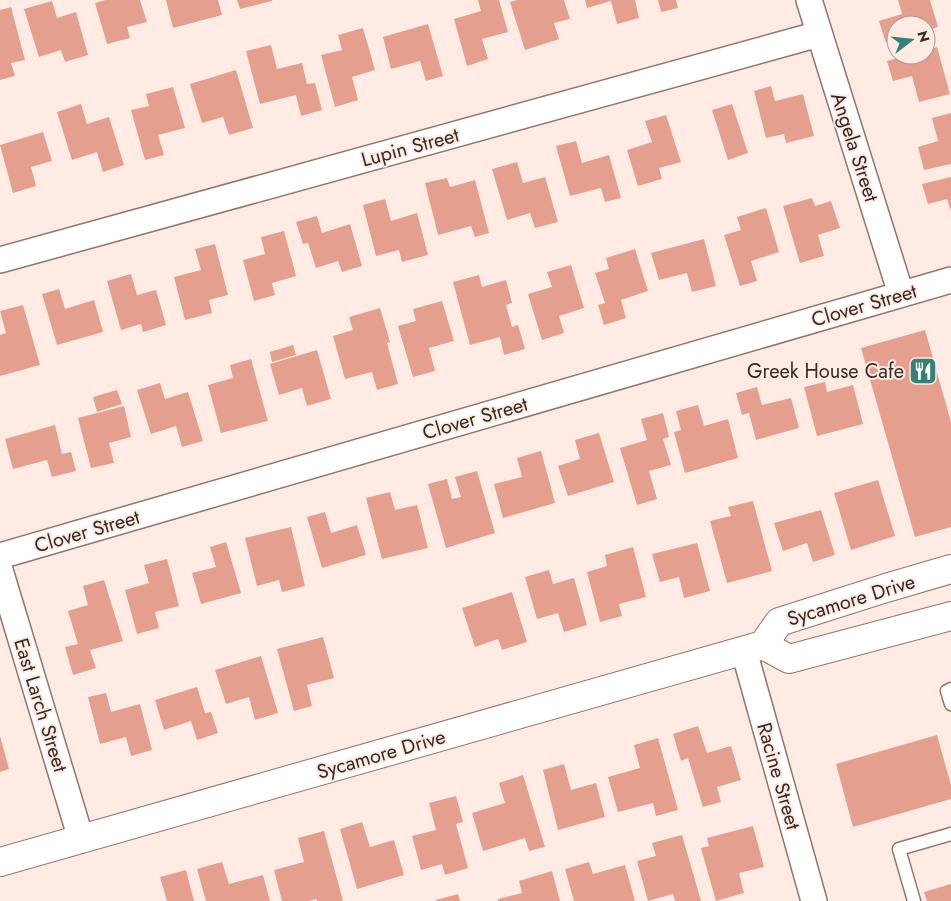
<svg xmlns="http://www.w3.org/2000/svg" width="951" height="901" viewBox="0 0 951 901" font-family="Jost,sans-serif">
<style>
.building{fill:#e49f8e}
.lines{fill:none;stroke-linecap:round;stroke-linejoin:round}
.lane-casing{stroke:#92766b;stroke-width:15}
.street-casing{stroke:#92766b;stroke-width:28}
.secondary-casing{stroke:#92766b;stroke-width:30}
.lane{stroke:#fff;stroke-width:12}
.street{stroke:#fff;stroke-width:25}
.secondary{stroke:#fff;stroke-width:28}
.labels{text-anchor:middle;stroke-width:4;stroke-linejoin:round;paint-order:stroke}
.street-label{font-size:20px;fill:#352924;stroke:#ffebe4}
.poi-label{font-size:20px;fill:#352924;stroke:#ffebe4;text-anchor:end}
</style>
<rect width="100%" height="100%" fill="#ffebe4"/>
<g class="building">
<polygon points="106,0 140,0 147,22 127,27 130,38 107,44 95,3"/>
<polygon points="166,0 218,0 222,15 173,28"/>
<polygon points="237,0 272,0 272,1 240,9"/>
<polygon points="478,0 499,0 508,32 482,39 488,59 467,66 454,19 481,11"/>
<polygon points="517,0 564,0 570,19 554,23 559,39 525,50 510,2"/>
<polygon points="585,0 635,0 639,18 617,24 611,1 587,8"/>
<polygon points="658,0 676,0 678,8 661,12"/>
<polygon points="898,0 930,0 938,27 926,31 926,25 896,25 896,40 886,43 879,21 902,14"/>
<polygon points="52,1 57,18 76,12 88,55 65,62 61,50 39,57 24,9"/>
<polygon points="11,7 25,60 11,63 15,76 0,80 0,10"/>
<polygon points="428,24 443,76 426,81 420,61 391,69 383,37"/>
<polygon points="363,28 375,70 352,77 358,100 335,107 321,55 342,50 338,35"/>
<polygon points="271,45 277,69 302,63 307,84 315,83 322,110 301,116 296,95 260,104 246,51"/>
<polygon points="937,47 950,94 919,102 912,76 893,81 887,61 910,55 926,55 926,51"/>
<polygon points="236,70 253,128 229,135 223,117 202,123 190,84"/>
<polygon points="771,86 775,101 803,94 814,136 786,143 784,134 766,138 754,91"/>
<polygon points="173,87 185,128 158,135 164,155 145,160 131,110 149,106 146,94"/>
<polygon points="81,104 87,124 109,117 124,165 103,172 97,152 72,160 57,112"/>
<polygon points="732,104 748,153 728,160 712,110"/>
<polygon points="951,113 951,164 924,170 918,147 938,141 932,118"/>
<polygon points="666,115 681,162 659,168 662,179 638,186 627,150 652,142 645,121"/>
<polygon points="43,132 52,161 31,167 36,186 13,193 0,145"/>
<polygon points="576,141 582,163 609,155 621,198 605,202 601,188 570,196 556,146"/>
<polygon points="517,162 523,183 545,177 558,222 535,228 530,213 507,220 492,169"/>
<polygon points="951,177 951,211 947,199 928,204 922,184"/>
<polygon points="447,178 450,187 475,180 489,233 475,237 471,226 438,235 425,183"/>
<polygon points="812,198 815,206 831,201 840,228 818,235 824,256 800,263 783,206"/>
<polygon points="385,199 391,221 417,213 428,255 402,262 399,250 376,256 363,205"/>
<polygon points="766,208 779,252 751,261 757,281 740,286 724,235 741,230 737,217"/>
<polygon points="317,216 322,233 350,224 362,266 342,272 338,261 316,268 308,243 303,244 296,222"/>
<polygon points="284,231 296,276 272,283 275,295 254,301 243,260 265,254 261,237"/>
<polygon points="704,239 716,286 692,292 687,273 659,280 651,253"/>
<polygon points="215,244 228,295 209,300 212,313 185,320 174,277 201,270 195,249"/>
<polygon points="635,249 648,291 621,300 626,318 604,325 598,305 605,303 595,273 609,269 606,258"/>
<polygon points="571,265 584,308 559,316 564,333 542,340 528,294 552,287 547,272"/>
<polygon points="131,274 137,295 156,290 166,325 143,332 141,324 121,330 107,281"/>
<polygon points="479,275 482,287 506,280 512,303 506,305 512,327 518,325 525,349 504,355 500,337 470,345 453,282"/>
<polygon points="59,289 65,309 94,300 103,332 57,345 42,294"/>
<polygon points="442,301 454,341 429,348 435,371 413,377 398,326 416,321 413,309"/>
<polygon points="23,305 40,365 0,376 0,335 6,333 0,311"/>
<polygon points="380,308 390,342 387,343 398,384 377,390 372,372 345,379 333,336 353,330 349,317"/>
<polygon points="925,330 951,422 951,527 915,537 861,348"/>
<polygon points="293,345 296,355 272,362 270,352"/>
<polygon points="317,350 331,399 307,406 302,388 279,395 270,364"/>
<polygon points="251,359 268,421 221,433 208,385 233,378 230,365"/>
<polygon points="825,382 827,392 853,385 863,424 817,436 804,387"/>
<polygon points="160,383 165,399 188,392 203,441 182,447 176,426 151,434 137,390"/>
<polygon points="757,387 762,405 791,398 799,428 756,440 749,413 742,415 736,393"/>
<polygon points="117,390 122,404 97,412 93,397"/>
<polygon points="698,405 704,426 728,419 738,458 685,473 674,432 681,430 676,411"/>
<polygon points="124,406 131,437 109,443 114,463 91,468 78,418"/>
<polygon points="663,413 669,437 663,439 671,465 649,471 657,499 637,505 620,448 647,440 641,419"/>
<polygon points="55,425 62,454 71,452 76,471 52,477 47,460 13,469 5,439"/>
<polygon points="599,433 614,482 568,496 558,466 580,459 575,440"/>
<polygon points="541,451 555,503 503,518 494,484 522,477 517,458"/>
<polygon points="477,471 495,533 446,548 428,484 447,479 452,499 461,497 455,477"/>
<polygon points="878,480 895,536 851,550 834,493"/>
<polygon points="390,492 395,510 417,505 428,548 382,559 366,498"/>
<polygon points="753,501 772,571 727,583 710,521 731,516 728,507"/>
<polygon points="821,510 835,555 813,562 807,543 783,551 774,523"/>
<polygon points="325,512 331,533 357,525 366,555 322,568 307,517"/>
<polygon points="291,527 305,586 282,592 279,580 257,586 245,538"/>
<polygon points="226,542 241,593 201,604 192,573 216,567 210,547"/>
<polygon points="697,543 710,591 684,598 679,577 660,582 652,554"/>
<polygon points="633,547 646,597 619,604 622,616 600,622 587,572 607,566 605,555"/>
<polygon points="167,559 179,606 155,612 159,628 137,634 125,590 149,583 144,565"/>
<polygon points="549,570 553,584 574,578 587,625 564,632 558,613 537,619 525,577"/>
<polygon points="104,580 123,641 90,650 96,668 73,675 65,647 78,644 68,611 88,605 83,586"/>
<polygon points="512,592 527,642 502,650 498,639 475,647 462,608"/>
<polygon points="323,637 334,678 307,685 312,706 294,711 277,649"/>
<polygon points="261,656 278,713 255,720 249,697 226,704 215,670"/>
<polygon points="197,687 205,713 211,712 218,733 197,740 191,721 164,730 155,700"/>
<polygon points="106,693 111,712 140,704 152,750 131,756 126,737 100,744 88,697"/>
<polygon points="698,726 707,753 731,746 741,780 717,787 721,802 703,807 688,758 681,761 673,734"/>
<polygon points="937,735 951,785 951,799 853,827 836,764"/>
<polygon points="0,736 9,769 0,772"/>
<polygon points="658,738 678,810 656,816 653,803 618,812 608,777 640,768 634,745"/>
<polygon points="564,764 571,790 596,783 605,817 558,830 543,770"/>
<polygon points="523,775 545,847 529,851 525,838 483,851 472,813 505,803 499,783"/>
<polygon points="456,796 463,822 456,824 468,868 445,875 442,864 421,870 412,836 436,830 429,803"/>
<polygon points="362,822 370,847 394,840 404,875 357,889 340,829"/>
<polygon points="753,826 764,867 739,873 744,893 716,901 701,848 709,846 707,838"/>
<polygon points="324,831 343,901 317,901 316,899 309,901 282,901 274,870 304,862 298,838"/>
<polygon points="682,835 701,901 675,901 673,894 648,901 637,861 656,856 652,843"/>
<polygon points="222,862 229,884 263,875 270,901 206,901 197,869"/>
<polygon points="589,862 593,874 625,865 635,901 574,901 565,869"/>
<polygon points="186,870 194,901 167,901 160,877"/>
<polygon points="552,871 560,901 498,901 498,899 522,893 519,881"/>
<polygon points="951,884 951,901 927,901 924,892"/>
<polygon points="458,894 460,901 436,901 436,900"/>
</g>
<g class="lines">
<g class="lane-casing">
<g id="lane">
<polyline points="951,689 947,691 951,704"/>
<polyline points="914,901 899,849 951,834"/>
</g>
</g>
<g class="street-casing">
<g id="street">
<polyline points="809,0 901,294"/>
<polyline points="0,260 819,34"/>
<polyline points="0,556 951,280"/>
<polyline points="0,570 81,839"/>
<polyline points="744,651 814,901"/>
</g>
</g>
<g class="secondary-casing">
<g id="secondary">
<polyline points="763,645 789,659 951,616"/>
<polyline points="0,862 763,645 779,622 886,588 951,569"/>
</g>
</g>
<use href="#lane" class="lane"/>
<use href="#street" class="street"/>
<use href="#secondary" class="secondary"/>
</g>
<defs>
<g id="restaurant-square" transform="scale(1.4375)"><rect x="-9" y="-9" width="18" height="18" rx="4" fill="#377f7a" stroke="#ffebe4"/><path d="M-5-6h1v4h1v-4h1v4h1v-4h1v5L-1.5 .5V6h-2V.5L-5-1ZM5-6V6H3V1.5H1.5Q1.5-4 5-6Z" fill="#fff"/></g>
</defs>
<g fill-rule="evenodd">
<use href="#restaurant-square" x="923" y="371"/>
</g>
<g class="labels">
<g class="street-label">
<text transform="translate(410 147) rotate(-15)" y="7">Lupin Street</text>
<text transform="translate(855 147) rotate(72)" y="7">Angela Street</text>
<text transform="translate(864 305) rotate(-16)" y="7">Clover Street</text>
<text transform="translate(475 418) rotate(-16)" y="7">Clover Street</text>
<text transform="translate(87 531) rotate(-16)" y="7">Clover Street</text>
<text transform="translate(851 600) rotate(-17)" y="7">Sycamore Drive</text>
<text transform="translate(41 705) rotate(73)" y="7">East Larch Street</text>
<text transform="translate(381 754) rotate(-16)" y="7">Sycamore Drive</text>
<text transform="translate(779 776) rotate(74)" y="7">Racine Street</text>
</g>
<g class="poi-label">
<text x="904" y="378">Greek House Cafe</text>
</g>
</g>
<g transform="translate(911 40) rotate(74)"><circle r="24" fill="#ffebe4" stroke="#ae9d97"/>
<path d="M0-4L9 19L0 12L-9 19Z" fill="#377f7a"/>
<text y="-8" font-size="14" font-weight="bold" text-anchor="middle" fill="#352924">N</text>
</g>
</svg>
